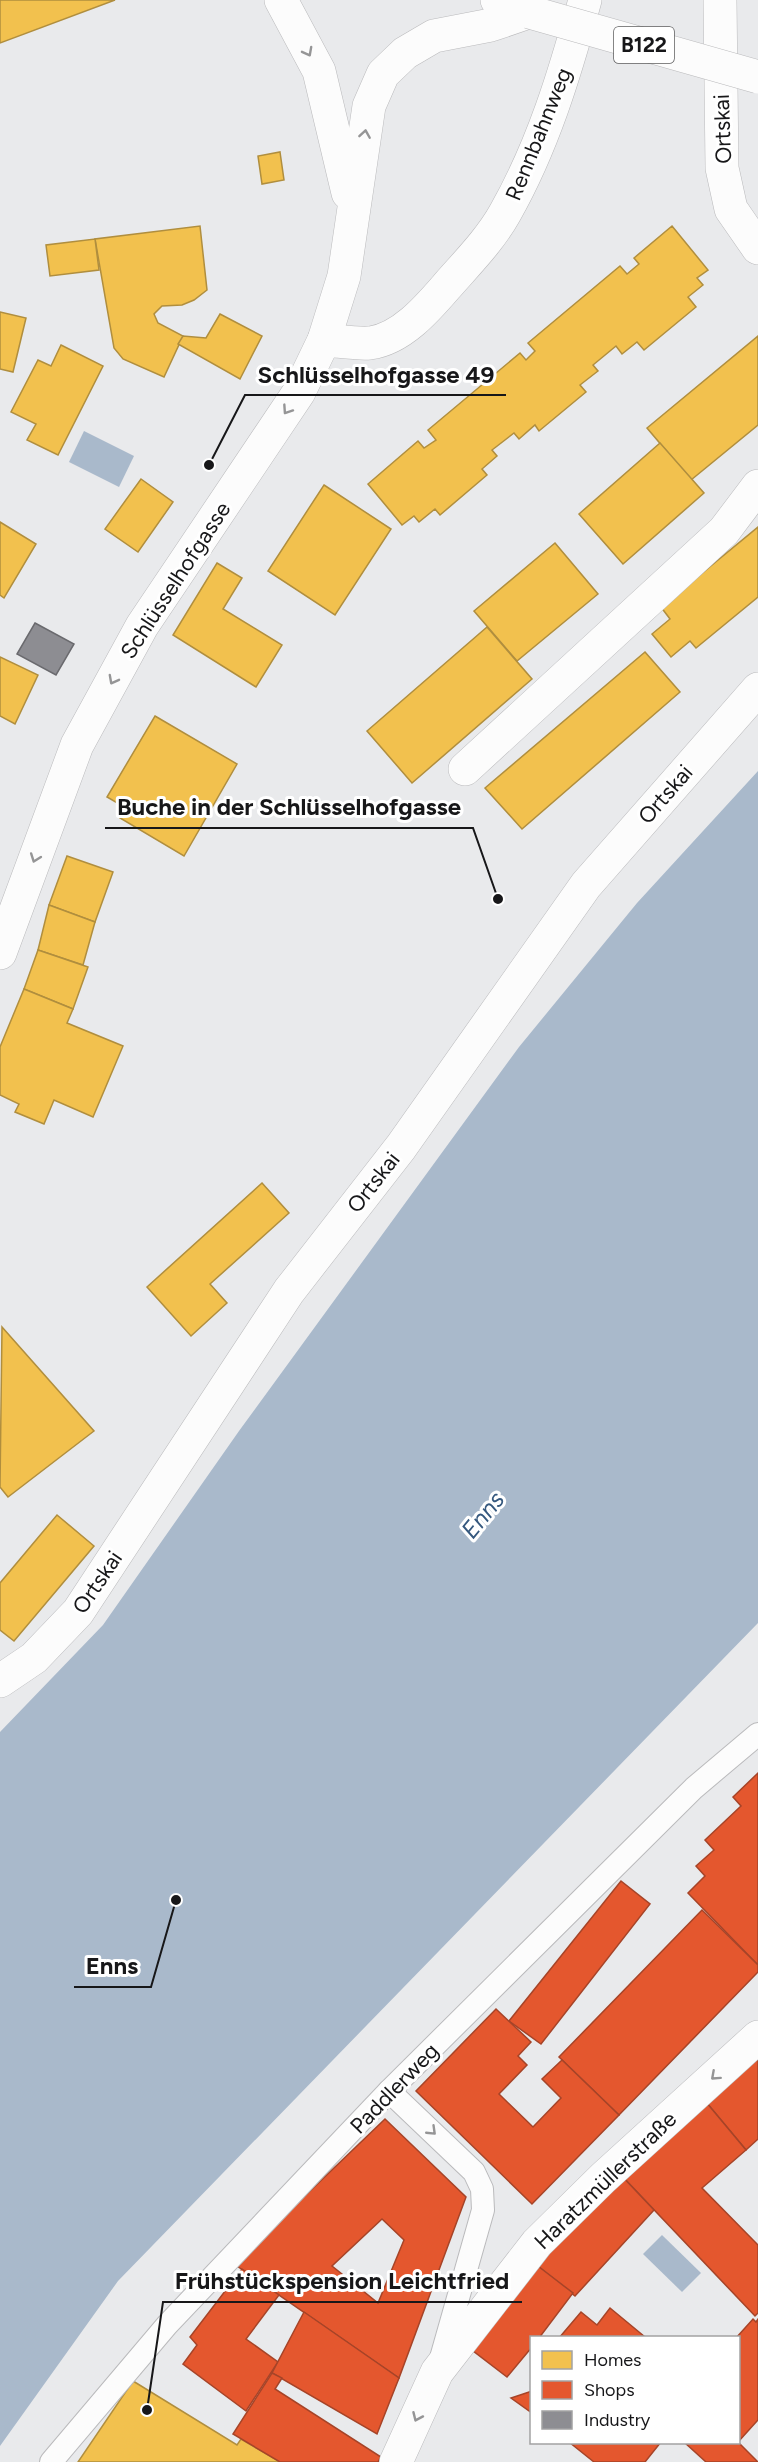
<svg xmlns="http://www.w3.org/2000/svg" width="758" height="2462" viewBox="0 0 758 2462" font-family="Figtree,sans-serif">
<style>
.water{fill:#a9b9cb}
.homes{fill:#f2c14e;stroke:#b08e3e;stroke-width:1.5}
.shops{fill:#e4572e;stroke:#a64428;stroke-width:1.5;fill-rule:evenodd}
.industry{fill:#8d8d92;stroke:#6a6a6e;stroke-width:1.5}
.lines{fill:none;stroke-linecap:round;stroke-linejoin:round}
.lane-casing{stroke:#bababc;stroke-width:24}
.street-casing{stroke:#bababc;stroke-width:34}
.primary-casing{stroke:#bababc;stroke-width:34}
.lane{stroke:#fcfcfc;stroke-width:22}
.street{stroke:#fcfcfc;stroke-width:33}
.primary{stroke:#fcfcfc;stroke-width:33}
.primary-bridge-casing{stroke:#bababc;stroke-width:34;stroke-linecap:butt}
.primary-bridge{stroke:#fcfcfc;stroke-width:33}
.oneway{stroke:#959596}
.labels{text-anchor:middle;stroke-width:6;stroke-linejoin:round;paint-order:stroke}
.shield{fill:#fff;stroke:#5d5d5e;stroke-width:1.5}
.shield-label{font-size:21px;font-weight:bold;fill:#171719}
.street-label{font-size:22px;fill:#171719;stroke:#fff}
.water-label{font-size:24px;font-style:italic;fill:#35587e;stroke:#fff}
.leader{fill:none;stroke:#171719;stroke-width:2}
.callout-dot{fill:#171719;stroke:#fff;stroke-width:2}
.callout-label{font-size:24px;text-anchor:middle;font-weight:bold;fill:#171719;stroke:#fff;stroke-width:6;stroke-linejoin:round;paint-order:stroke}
</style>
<rect width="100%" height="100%" fill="#e9eaec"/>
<g class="water">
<polygon points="84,431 134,456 119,487 69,462"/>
<polygon points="758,771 758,1623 118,2281 0,2446 0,1732 103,1625 239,1431 519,1047 637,903"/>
<polygon points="662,2235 701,2273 682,2292 643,2254"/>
</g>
<g class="homes">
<polygon points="0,0 115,0 0,43"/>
<polygon points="280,152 284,180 262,184 258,156"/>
<polygon points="200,226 207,290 194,300 182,305 162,306 154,314 158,323 183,336 164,377 123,359 114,348 95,239"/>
<polygon points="672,226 708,270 697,278 703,285 688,297 696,307 644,350 637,342 622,354 616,346 593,365 598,371 580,385 586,392 539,431 535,425 519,439 514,433 492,450 497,456 482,469 487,475 440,515 435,509 419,522 414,516 402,525 368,484 418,441 424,448 436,440 428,430 520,353 526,360 535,351 528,343 620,266 627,274 639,264 634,258"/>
<polygon points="95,239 99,270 50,276 46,245"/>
<polygon points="0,312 26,318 13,372 0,369"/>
<polygon points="220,314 262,336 240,379 178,344 183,336 206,338"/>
<polygon points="758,336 758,425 691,480 647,428"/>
<polygon points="61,345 103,366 58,455 27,440 36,424 11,412 38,360 51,366"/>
<polygon points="660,443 704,493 623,564 579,514"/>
<polygon points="141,479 173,502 138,552 105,529"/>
<polygon points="324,485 391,529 335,615 268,571"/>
<polygon points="0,522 36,544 4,598 0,595"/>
<polygon points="758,527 758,597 696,648 690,641 671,657 652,634 670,619 661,607"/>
<polygon points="555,543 598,594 517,661 474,611"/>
<polygon points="217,563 242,578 223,609 282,645 256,687 173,635"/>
<polygon points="487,627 532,679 412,783 367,731"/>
<polygon points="645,652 680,692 522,829 485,788"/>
<polygon points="0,657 38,675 15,724 0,716"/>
<polygon points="155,716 237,764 184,856 120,818 126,808 107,797"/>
<polygon points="67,856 113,872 95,922 49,905"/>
<polygon points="49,905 95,922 83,965 38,950"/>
<polygon points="38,950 88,967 73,1009 24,989"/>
<polygon points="24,989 73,1009 67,1023 123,1046 93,1117 54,1100 44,1124 15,1112 19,1104 0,1095 0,1047"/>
<polygon points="262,1183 289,1213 210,1284 227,1303 191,1336 147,1287"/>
<polygon points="2,1327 94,1431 8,1497 0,1487"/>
<polygon points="57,1515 94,1546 14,1641 0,1630 0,1583"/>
<polygon points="133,2381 237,2445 241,2439 280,2462 78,2462"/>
</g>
<g class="shops">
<polygon points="758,1773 758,1965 688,1893 705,1876 696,1866 714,1850 705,1840 741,1806 733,1797"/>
<polygon points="621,1881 650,1904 541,2044 509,2021"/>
<polygon points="702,1910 758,1965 758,1972 619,2115 559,2057"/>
<polygon points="496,2009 531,2042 518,2056 527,2065 499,2094 533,2127 561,2098 542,2079 562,2060 619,2115 532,2204 416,2091"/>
<polygon points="758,2059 758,2139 746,2150 706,2102"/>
<polygon points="706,2102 746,2150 702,2188 758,2245 758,2313 755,2316 621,2175"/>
<path d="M385,2119L466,2197L399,2378L234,2264ZM382,2219L404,2240L378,2303L332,2266Z"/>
<polygon points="618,2172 654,2210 575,2296 534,2263"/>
<polygon points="534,2263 573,2293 539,2338 532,2338 532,2347 507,2377 468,2347"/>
<polygon points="242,2269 279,2295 246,2339 278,2362 246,2411 183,2364 197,2345 190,2337"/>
<polygon points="610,2308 645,2337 559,2338 581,2312 597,2325"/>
<polygon points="304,2312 399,2378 377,2434 272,2373"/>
<polygon points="753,2319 756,2322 758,2319 758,2420 738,2442 738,2338 736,2338"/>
<polygon points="272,2373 282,2378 275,2389 381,2457 378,2462 280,2462 233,2434"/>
<polygon points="532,2391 532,2413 511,2398"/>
<polygon points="569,2442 661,2442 645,2462 594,2462"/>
<polygon points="684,2442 738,2442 758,2462 706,2462"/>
</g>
<polygon class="industry" points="35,623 74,644 56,675 17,654"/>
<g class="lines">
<g class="lane-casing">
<g id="lane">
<polyline points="389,2091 474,2172 482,2189 483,2210 441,2358"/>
<polyline points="51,2462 167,2325 389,2091 694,1788 758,1734"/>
</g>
</g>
<g class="street-casing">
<g id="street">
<polyline points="281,0 319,71 348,193"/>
<polyline points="720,0 722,168 731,209 758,248"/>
<path d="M324,340C339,341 356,344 370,343C401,339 427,309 446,287C466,264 490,240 505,213C543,146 565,73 585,0"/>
<polyline points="465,769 724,531 758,486"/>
<polyline points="0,953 77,745 142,626 299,392 324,340 344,276 369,106 383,74 405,53 434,36 491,25 529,12"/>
<polyline points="0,1681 34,1658 78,1612 289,1291 401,1147 586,885 758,689"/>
<polyline points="396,2462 437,2372 537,2243 603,2178 758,2037"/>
</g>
</g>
<g class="primary-casing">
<polyline id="primary" points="497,0 529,12"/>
</g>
<use href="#lane" class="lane"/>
<use href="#street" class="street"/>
<use href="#primary" class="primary"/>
<g class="primary-bridge-casing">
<polyline id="primary-bridge" points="529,12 758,77"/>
</g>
<use href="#primary-bridge" class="primary-bridge"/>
</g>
<defs><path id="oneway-chevron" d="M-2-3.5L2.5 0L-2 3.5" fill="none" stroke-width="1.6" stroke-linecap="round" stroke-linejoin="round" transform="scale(1.5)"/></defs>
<g class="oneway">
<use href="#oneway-chevron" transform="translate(308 52) rotate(62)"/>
<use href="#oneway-chevron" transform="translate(365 134) rotate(-81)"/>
<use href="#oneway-chevron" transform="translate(287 410) rotate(124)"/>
<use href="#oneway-chevron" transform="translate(113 680) rotate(118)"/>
<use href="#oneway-chevron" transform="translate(35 858) rotate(110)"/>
<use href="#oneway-chevron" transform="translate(715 2076) rotate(138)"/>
<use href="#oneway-chevron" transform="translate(432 2131) rotate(44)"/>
<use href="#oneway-chevron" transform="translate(417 2417) rotate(114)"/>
</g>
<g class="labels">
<rect class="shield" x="614" y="27" width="60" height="36" rx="4.5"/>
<g class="shield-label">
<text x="644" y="52">B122</text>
</g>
<g class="street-label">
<text transform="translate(722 129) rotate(-92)" y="8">Ortskai</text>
<text transform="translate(538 134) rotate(-68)" y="8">Rennbahnweg</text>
<text transform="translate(175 580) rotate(-57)" y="8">Schlüsselhofgasse</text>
<text transform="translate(665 794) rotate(-49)" y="8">Ortskai</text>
<text transform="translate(373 1182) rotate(-52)" y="8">Ortskai</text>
<text transform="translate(97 1582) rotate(-56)" y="8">Ortskai</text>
<text transform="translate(394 2088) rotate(-46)" y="8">Paddlerweg</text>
<text transform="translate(605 2180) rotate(-44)" y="8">Haratzmüllerstraße</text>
</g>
<g class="water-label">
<text transform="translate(483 1515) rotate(-51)" y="8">Enns</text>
</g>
</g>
<path class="leader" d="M209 465L245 395H506M498 899L473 828H105M176 1900L151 1987H74M147 2410L163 2302H522"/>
<g class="callout-dot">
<circle cx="209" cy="465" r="6"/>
<circle cx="498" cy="899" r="6"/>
<circle cx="176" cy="1900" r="6"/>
<circle cx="147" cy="2410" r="6"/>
</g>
<g class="callout-label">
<text x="376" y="383">Schlüsselhofgasse 49</text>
<text x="289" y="815">Buche in der Schlüsselhofgasse</text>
<text x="112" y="1974">Enns</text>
<text x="342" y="2289">Frühstückspension Leichtfried</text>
</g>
<rect x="530" y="2336" width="210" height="108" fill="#ffffff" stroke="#a2a2a3" stroke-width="1.5"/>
<rect x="542" y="2351" width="30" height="18" fill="#f2c14e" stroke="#a2a2a3" stroke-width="1.5"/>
<text x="584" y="2366" font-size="18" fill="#171719">Homes</text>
<rect x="542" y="2381" width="30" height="18" fill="#e4572e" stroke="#a2a2a3" stroke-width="1.5"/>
<text x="584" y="2396" font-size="18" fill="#171719">Shops</text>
<rect x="542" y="2411" width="30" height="18" fill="#8d8d92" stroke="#a2a2a3" stroke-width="1.5"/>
<text x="584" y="2426" font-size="18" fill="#171719">Industry</text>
</svg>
